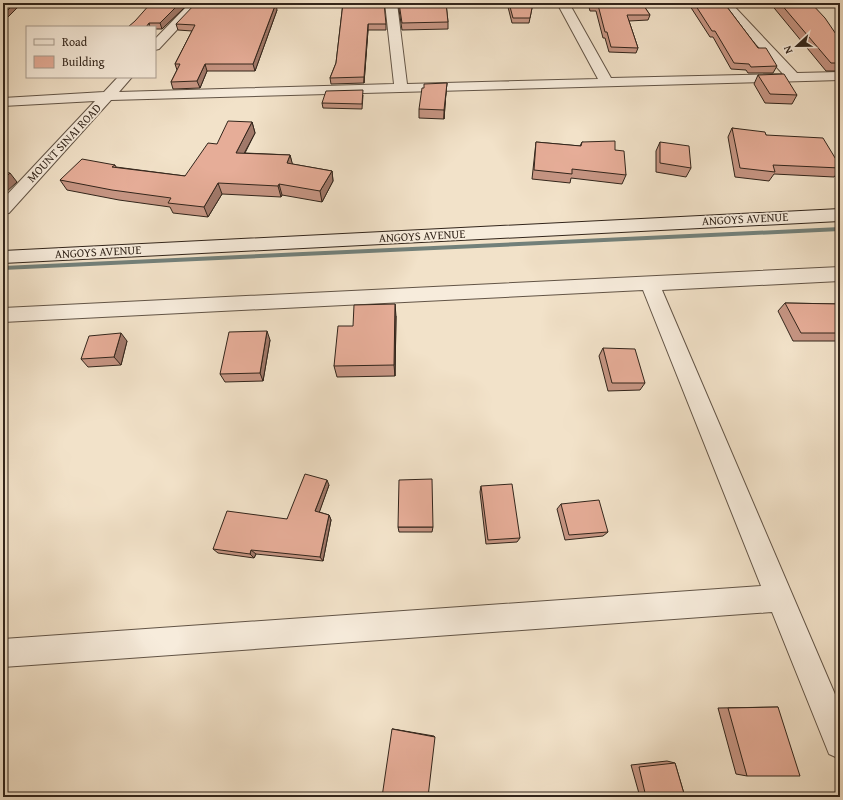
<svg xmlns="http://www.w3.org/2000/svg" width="843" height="800" viewBox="0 0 843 800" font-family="'Gentium Book Plus',serif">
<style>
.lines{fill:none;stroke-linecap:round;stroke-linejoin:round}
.stream{fill:#72807a;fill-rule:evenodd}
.street-casing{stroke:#625446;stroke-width:2}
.secondary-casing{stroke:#32251b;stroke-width:2}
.street{fill:#f7ecdc;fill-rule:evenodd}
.secondary{fill:#f7ecdc;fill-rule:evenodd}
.wall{fill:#c69583;stroke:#32251b}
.shaded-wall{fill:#a1796a;stroke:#32251b}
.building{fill:#e6ad98;stroke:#32251b}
.labels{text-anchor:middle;stroke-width:3.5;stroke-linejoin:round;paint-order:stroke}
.far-street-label{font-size:12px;fill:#32251b;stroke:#f7ecdc}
</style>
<rect width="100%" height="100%" fill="#f2e2c9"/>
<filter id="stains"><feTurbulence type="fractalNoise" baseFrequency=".005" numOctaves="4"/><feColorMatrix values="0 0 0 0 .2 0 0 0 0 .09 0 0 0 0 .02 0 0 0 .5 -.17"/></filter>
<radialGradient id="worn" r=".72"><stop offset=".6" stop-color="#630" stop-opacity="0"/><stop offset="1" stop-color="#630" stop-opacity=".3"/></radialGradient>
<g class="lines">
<polygon class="stream" points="840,227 840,231 3,270 3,266"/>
<g class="street-casing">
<g id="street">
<polygon points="190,3 202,3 159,49 155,50 155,39"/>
<polygon points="385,3 397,3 407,84 598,79 557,3 569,3 611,78 783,74 719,3 731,3 797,73 840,72 840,80 111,100 9,213 3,214 3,199 95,101 3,106 3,98 104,92 118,77 132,77 119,92 394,84"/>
<polygon points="840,267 840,281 662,290 840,706 840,759 829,754 772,612 3,667 3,639 761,586 643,290 3,322 3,308"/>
</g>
</g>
<g class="secondary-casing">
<polygon id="secondary" points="840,209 840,221 3,263 3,251"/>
</g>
<use href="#street" class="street"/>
<use href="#secondary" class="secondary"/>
</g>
<g class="wall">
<polygon points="343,3 386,24 386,30 368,30 364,83 331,84 330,78 336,63"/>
<polygon points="398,3 446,3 448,22 448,29 402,30"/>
<polygon points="507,3 533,3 529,23 512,23"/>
<polygon points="588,3 642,3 650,15 648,20 629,21 638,48 636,53 609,52 605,38 603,38 596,11 590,11"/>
<polygon points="688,3 724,3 758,48 777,66 773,73 748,73 746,70 731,69 713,37 710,37"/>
<polygon points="770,3 811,3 840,40 840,71 826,71"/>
<polygon points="184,8 162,29 155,29 155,27 128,27"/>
<polygon points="277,10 255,71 207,71 200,88 173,89 171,82 177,70 175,64 192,31 178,30 176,24"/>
<polygon points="758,75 797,95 792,104 765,103 754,84"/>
<polygon points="446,92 444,119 419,118 419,109"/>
<polygon points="363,95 362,109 323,108 322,103"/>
<polygon points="252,122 255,133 245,153 290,155 292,164 332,171 333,181 322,202 282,195 281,197 222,194 208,217 173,213 170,207 119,200 67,190 60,180 115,165 116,167 185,176 217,144"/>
<polygon points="732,128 766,135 840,166 840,170 834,177 774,174 769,181 735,177 728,137"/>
<polygon points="536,142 580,146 582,142 615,150 626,175 622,184 571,178 570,183 532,179 535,151"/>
<polygon points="660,142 691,168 686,177 656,172 656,151"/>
<polygon points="785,303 840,304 840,341 793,341 778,311"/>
<polygon points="396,316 395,376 337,377 334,366 353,326"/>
<polygon points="270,340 263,381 225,382 220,374"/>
<polygon points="127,341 121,365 88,367 81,359"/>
<polygon points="603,348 645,383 640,390 608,391 599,356"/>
<polygon points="329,485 319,512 329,515 331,520 323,561 256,554 254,558 218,553 213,549 287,519"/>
<polygon points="481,486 520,538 517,542 486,544 480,492"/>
<polygon points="561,504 608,532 603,536 565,540 557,509"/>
<polygon points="398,527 433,527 432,532 399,532"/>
<polygon points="778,707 747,776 736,774 718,708"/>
<polygon points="392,729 393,729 434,736 435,737"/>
<polygon points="667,761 675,763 685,797 640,797 631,765"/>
</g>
<g class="shaded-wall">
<polygon points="15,3 22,3 3,22 3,15"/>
<polygon points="180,3 182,3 184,8 162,29 160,23"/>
<polygon points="276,3 277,10 255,71 253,64"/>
<polygon points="149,23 150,27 146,27"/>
<polygon points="368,24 368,30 364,83 364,77"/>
<polygon points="205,64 207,71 200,88 197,81"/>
<polygon points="447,83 446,92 444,119 444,110"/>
<polygon points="252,122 255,133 239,163 236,153"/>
<polygon points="290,155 293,166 287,163"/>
<polygon points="332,171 333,181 322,202 320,191"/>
<polygon points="10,173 17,182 3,195 3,180"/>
<polygon points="218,183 222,194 208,217 204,207"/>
<polygon points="279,184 282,195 281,197 278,186"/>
<polygon points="395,304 396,316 395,376 394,365"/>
<polygon points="267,331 270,340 263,381 260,373"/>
<polygon points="121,333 127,341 121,365 114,357"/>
<polygon points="327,480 329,485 318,516 315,511"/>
<polygon points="329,515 331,520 323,561 320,557"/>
<polygon points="251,550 256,554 254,558 250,554"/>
</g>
<g class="building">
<polygon points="3,3 15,3 3,15"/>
<polygon points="151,3 180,3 160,23 149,23 146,27 128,27 135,21"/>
<polygon points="196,3 204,3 227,5 229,3 276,3 253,64 205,64 197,81 171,82 180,64 175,64 195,25 176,24"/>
<polygon points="343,3 384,3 386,24 368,24 364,77 330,78 336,63"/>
<polygon points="399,3 446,3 448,22 402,23"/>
<polygon points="509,3 533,3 530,18 513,18"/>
<polygon points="590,3 642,3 650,15 627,15 638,48 611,47 607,32 605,32 598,5 591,5"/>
<polygon points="694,3 724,3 758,48 766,48 777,66 751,67 749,64 734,63 715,31 712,31"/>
<polygon points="780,3 811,3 825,18 840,40 840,63 831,63"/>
<polygon points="784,74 797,95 770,94 758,75"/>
<polygon points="447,83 444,110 419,109 422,88 424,88 424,84"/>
<polygon points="363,90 362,104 322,103 326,91"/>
<polygon points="228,121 252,122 236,153 290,155 287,163 332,171 320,191 279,184 278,186 218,183 204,207 168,203 171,198 112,190 60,180 82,159 115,165 112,167 185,176 208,143 217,144"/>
<polygon points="732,128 765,132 766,135 823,138 840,166 840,168 773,165 775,172 740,168"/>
<polygon points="615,141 615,150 624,151 626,175 572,169 572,174 534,170 536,142 581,146 582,142"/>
<polygon points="660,142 689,146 691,168 660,163"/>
<polygon points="3,172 10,173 3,180"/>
<polygon points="785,303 840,304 840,333 801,333"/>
<polygon points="395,304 394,365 334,366 338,326 353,326 354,305"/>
<polygon points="267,331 260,373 220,374 229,332"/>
<polygon points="121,333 114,357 81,359 89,336"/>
<polygon points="603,348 635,349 645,383 612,383"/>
<polygon points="305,474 327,480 315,511 329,515 320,557 251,550 250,554 213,549 227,511 287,519"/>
<polygon points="432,479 433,527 398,527 399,480"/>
<polygon points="512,484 520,538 488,540 481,486"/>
<polygon points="599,500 608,532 569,535 561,504"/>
<polygon points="778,707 800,776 747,776 728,708"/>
<polygon points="392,729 435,737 428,797 382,797"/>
<polygon points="675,763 685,797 646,797 639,767"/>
</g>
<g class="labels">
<g class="far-street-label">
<text transform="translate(64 143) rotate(-47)" y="4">MOUNT SINAI ROAD</text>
<text transform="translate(745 219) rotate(-3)" y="4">ANGOYS AVENUE</text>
<text transform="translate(422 236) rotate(-3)" y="4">ANGOYS AVENUE</text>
<text transform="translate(98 252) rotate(-3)" y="4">ANGOYS AVENUE</text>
</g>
</g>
<rect width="843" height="800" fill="none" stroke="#f2e2c9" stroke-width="16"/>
<rect x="4" y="4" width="835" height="792" fill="none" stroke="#32251b" stroke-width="2"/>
<rect x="8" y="8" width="827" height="784" fill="none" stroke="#32251b"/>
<rect x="26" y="26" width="130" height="52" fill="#f7ecdc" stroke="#a89c8f"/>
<rect x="34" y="39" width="20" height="6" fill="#f7ecdc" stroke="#a89c8f"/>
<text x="62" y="46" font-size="12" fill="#32251b">Road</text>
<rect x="34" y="56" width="20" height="12" fill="#e6ad98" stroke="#a89c8f"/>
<text x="62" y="66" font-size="12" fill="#32251b">Building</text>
<g transform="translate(797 46) rotate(248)" stroke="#f7ecdc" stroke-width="3" paint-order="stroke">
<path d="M0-3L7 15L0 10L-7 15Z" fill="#32251b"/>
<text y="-6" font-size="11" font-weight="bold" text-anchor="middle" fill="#32251b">N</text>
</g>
<rect width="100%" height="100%" filter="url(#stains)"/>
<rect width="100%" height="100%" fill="url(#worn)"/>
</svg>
